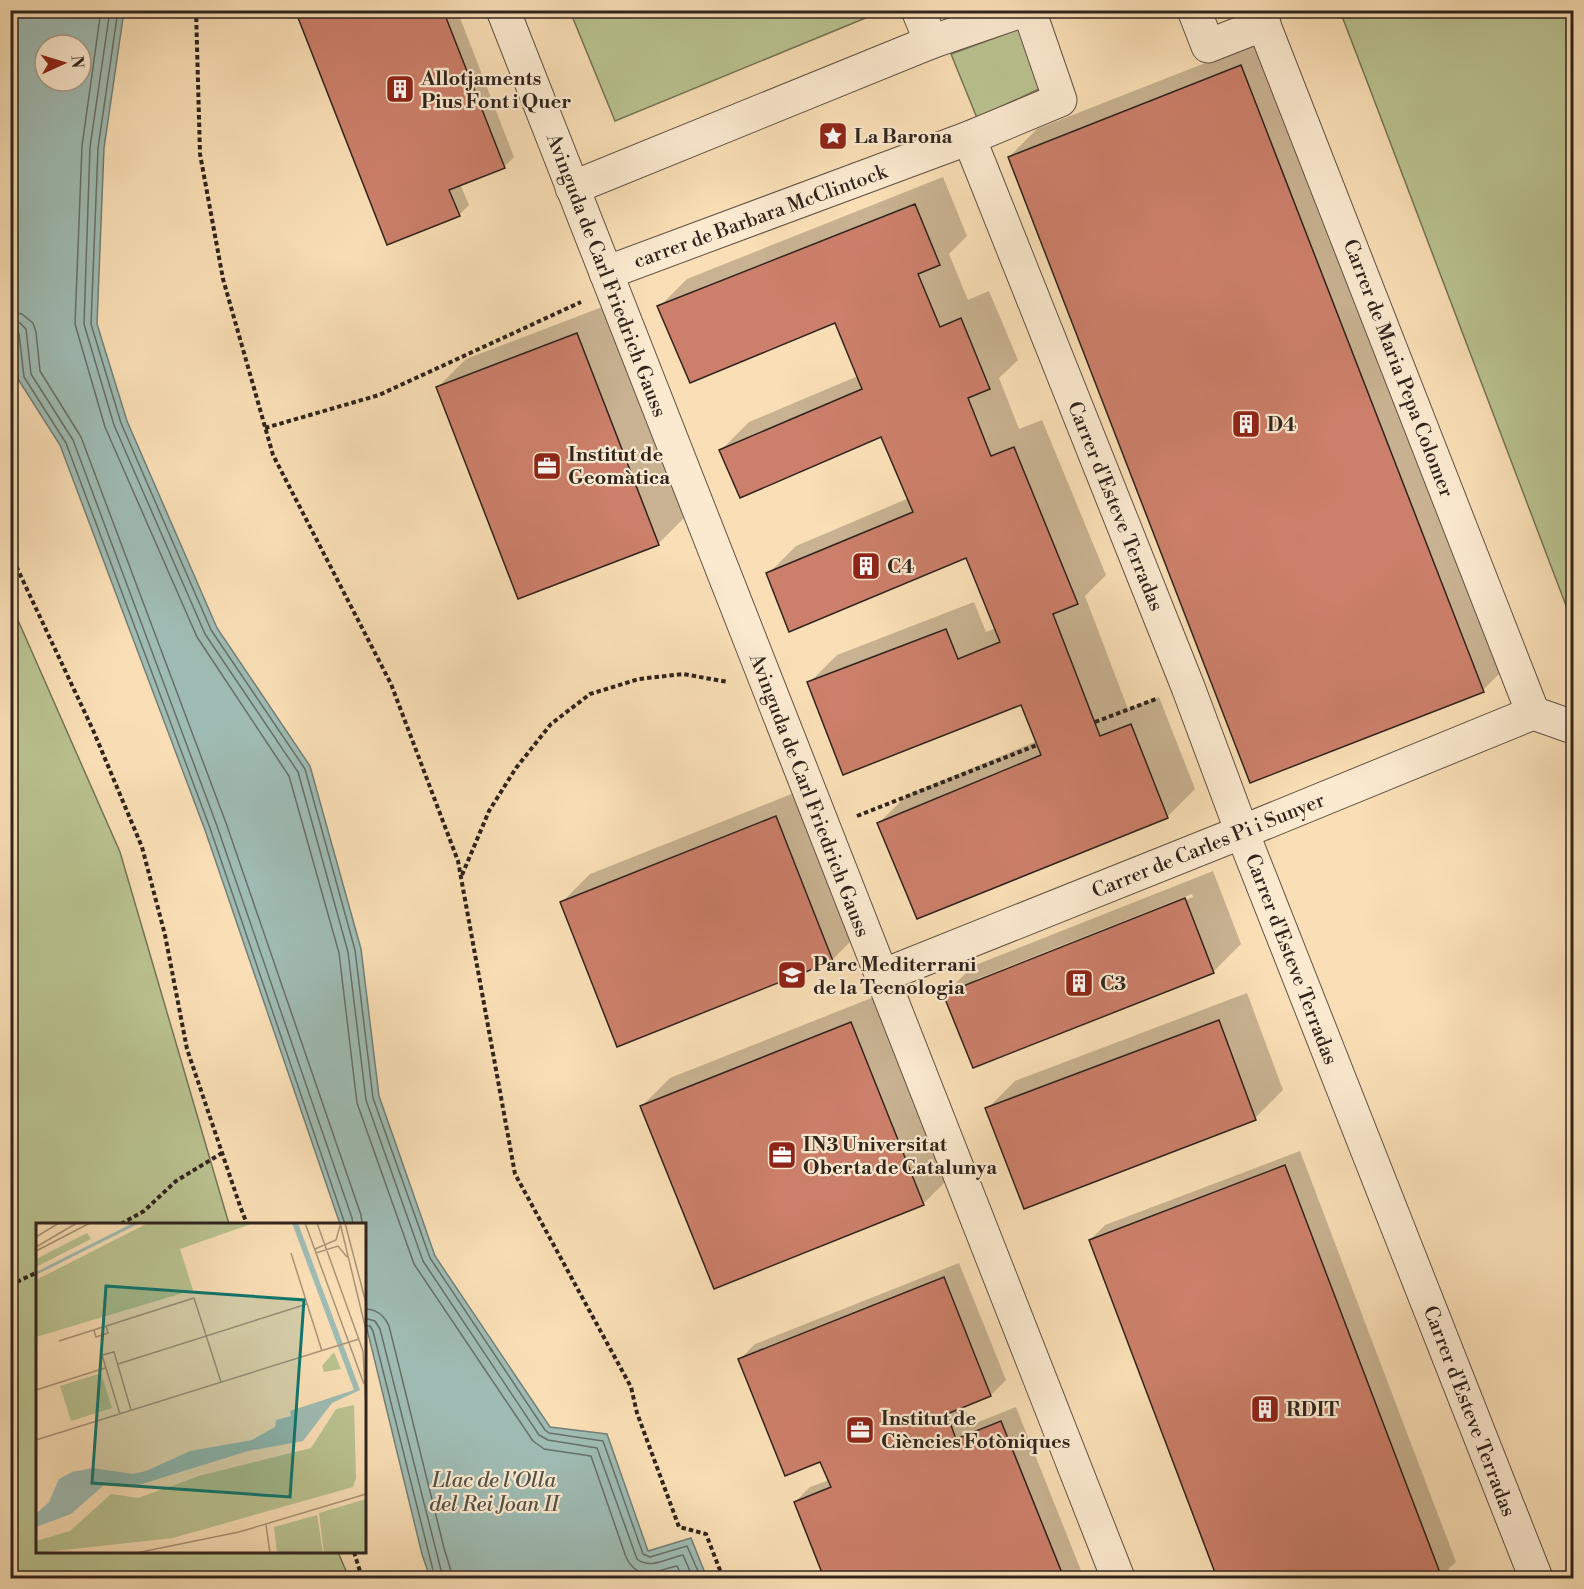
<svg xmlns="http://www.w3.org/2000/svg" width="1584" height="1589" viewBox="0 0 1584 1589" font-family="'Libre Bodoni',serif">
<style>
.green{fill:#bac391;stroke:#757457;stroke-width:1.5}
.water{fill:#9fbcb4;stroke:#737f78;stroke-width:1.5;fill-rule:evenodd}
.shadow{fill:#0003;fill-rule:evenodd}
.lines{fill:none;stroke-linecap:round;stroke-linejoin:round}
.shore{stroke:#687068;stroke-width:1.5}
.building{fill:#cc7f6a;stroke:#30241d;stroke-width:1.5}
.minor-casing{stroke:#625343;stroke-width:35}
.path{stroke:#30241d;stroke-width:4;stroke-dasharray:4.5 3;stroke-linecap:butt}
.minor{stroke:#fcead0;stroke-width:33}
.labels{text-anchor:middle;stroke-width:4.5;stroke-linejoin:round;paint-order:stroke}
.poi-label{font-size:20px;font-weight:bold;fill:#30241d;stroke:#fcead0;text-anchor:start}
.street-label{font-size:20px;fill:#30241d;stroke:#fcead0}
.water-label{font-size:21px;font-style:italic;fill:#51524a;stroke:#fcead0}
.inset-road{fill:none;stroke:#a99479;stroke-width:1.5}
.view{fill:#0f766e;fill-opacity:0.15;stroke:#0f766e;stroke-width:3}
.inset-edge{fill:none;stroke:#30241d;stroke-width:3}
</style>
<rect width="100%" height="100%" fill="#fadfb6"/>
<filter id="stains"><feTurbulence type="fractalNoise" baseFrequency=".00333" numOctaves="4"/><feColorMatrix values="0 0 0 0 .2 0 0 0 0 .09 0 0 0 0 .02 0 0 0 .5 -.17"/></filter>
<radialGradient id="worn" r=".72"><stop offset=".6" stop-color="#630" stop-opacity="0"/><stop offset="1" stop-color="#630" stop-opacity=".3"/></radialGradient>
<g class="green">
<polygon points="885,10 615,121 570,11 570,10"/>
<polygon points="1340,11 1573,11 1573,624 1373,97"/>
<polygon points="1019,29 1041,88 977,118 951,54"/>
<polygon points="10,602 120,852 229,1224 38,1224 38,1552 338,1552 349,1578 11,1578"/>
</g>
<path class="water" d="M10,11H124L104,148L97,324L127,421L217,628L310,766L361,949L379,1096L435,1256L550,1427L607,1434L648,1551L691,1538L707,1578H430L422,1554L365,1321L364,1224H340L205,830L60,445L18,379L10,305ZM45,45H81V81H45Z"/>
<g class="shadow">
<polygon points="297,10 457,10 514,157 504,167 460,184 469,205 459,215"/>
<polygon points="1269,38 1511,662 1483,690 1251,781 1009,157 1037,129"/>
<polygon points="943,177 967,236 949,254 968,300 989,291 1018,360 999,378 1019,429 1042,420 1106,575 1085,596 1128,709 1159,697 1195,789 1167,817 879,823 907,795 1037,741 1022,703 809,683 837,655 974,602 986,632 996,628 967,556 768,574 796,546 909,498 882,435 721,450 749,422 858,376 835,321 659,307 687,279"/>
<polygon points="605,306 686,516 658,544 438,387 466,359"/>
<polygon points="804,789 860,932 832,960 562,902 590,874"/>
<path d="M1213,871L1241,944L1213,972L945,994L973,966ZM1192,894L1193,897L977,982V979Z"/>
<polygon points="1247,993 1283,1090 1255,1118 987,1109 1015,1081"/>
<polygon points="879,995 951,1176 923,1204 642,1106 670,1078"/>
<polygon points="1300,1151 1456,1562 1441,1576 1436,1578 1219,1578 1090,1240 1105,1225"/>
<polygon points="959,1263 1006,1380 991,1395 964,1405 971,1425 1016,1407 1084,1578 825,1578 795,1502 810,1487 829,1480 821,1460 740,1359 755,1344"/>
</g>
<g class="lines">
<g class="shore">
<path d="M101,10L82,146L75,324L105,427L197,637L289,776L339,953L357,1103L414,1264L533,1441L544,1449L591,1456L626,1557C638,1583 657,1570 677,1566L683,1578"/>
<path d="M110,10L90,147L84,324L114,425L205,634L298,772L348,952L366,1100L423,1261L539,1435L548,1440L597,1448L637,1559C650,1570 668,1558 683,1555L693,1578"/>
<polyline points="118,10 98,148 91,324 121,423 211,630 305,769 355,950 373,1098 430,1258 545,1430 549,1433 603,1441 643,1554 650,1557 687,1546 701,1578"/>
<polyline points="10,312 22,314 33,323 36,332 40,371 81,437 226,823 361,1215 362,1224"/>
<polyline points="10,321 20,323 26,329 31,374 73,440 217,826 352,1218 353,1224"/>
<polyline points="10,328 16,329 19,334 24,377 66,443 210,828 345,1224"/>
<path d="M364,1309C377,1309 384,1315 389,1326L444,1548L451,1571L452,1578"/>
<polyline points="364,1318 375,1321 380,1329 443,1578"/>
<polyline points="364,1326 370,1326 373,1331 435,1578"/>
</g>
</g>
<g class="building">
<polygon points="295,10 443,10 505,168 449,190 460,216 387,245"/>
<polygon points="1241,65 1484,692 1250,783 1008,157"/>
<polygon points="915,204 940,265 918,274 940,327 961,318 990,389 968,398 991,456 1014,447 1078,604 1053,614 1100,736 1131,724 1168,818 917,919 877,823 1041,755 1021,705 843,775 807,682 946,629 958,659 1000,642 966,558 789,632 766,573 913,512 881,437 740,498 719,450 862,389 835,323 690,383 657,306"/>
<polygon points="577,333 659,545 518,599 436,387"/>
<polygon points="776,816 833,961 617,1047 560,902"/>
<polygon points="1185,898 1214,973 973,1068 943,994"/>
<polygon points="1219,1020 1256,1120 1024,1209 985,1108"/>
<polygon points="851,1022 924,1205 714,1289 640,1106"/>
<polygon points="1285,1165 1442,1578 1217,1578 1089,1240"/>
<polygon points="944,1277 991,1396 947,1414 956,1439 1001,1421 1064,1578 824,1578 794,1502 831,1487 820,1462 785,1476 738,1359"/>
</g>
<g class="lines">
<g class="minor-casing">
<g id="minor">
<polyline points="503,10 1118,1578"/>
<polyline points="918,10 931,42"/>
<polyline points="1194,10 1208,46 1264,24"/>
<polyline points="1258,10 1533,713"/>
<polyline points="969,138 1188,687 1242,832 1536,1578"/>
<polyline points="572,188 931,42 1024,10"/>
<polyline points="606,273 969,138 1060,100 1029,10"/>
<polyline points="1533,713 1570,726 1574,724"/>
<polyline points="882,976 1242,832 1533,713"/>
</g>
</g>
<g class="path">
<polyline points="196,10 200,154 223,279 273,455 391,684 458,861 515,1174 631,1387 637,1413 679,1527 706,1534 723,1578"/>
<polyline points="265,428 379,395 581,302"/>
<polyline points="10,553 93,730 142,847 165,935 187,1049 240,1206 247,1224"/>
<polyline points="1095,722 1156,699"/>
<polyline points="857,816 1037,745"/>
<polyline points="462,875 489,811 516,768 551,724 590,694 639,679 683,674 728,682"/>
<polyline points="121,1224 144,1211 176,1181 222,1153"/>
<polyline points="10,1285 38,1272"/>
<polyline points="354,1552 362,1578"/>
</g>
<use href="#minor" class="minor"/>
</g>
<defs>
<g id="building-square" transform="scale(1.5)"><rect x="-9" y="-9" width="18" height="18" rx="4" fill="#8f2418" stroke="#fcead0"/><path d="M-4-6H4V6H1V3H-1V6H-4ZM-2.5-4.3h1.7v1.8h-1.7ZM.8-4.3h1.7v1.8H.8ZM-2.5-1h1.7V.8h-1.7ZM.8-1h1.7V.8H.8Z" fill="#fff"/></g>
<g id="sight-square" transform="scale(1.5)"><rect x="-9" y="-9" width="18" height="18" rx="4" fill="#8f2418" stroke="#fcead0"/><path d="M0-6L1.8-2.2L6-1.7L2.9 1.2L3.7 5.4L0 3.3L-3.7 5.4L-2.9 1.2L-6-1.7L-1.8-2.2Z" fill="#fff"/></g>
<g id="office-square" transform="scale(1.5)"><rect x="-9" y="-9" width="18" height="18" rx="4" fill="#8f2418" stroke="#fcead0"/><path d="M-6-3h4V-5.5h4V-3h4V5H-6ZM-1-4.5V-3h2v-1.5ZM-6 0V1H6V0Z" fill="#fff"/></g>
<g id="university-square" transform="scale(1.5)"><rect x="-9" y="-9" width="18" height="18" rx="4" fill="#8f2418" stroke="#fcead0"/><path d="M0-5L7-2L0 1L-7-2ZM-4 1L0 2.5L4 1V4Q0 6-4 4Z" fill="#fff"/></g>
</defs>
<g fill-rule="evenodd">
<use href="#building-square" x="400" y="89"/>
<use href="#sight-square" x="833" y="136"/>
<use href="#building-square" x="1246" y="424"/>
<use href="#office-square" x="547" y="466"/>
<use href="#building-square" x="866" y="566"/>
<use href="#university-square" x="792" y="975"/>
<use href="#building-square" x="1079" y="983"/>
<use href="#office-square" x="782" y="1155"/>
<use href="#building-square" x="1265" y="1409"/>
<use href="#office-square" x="860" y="1430"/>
</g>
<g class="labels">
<g class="poi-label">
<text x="421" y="85">Allotjaments<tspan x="421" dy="23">Pius Font i Quer</tspan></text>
<text x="854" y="143">La Barona</text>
<text x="1267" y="431">D4</text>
<text x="568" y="461">Institut de<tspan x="568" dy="23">Geomàtica</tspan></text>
<text x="887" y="573">C4</text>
<text x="813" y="971">Parc Mediterrani<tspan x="813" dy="23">de la Tecnologia</tspan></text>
<text x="1100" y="990">C3</text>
<text x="803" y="1151">IN3 Universitat<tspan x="803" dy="23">Oberta de Catalunya</tspan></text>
<text x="1286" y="1416">RDIT</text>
<text x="881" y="1425">Institut de<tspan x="881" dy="23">Ciències Fotòniques</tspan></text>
</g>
<g class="street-label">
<text transform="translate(760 216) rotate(-20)" y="7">carrer de Barbara McClintock</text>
<text transform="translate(607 275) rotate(69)" y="7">Avinguda de Carl Friedrich Gauss</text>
<text transform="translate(1399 368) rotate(69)" y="7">Carrer de Maria Pepa Colomer</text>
<text transform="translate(1116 506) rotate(68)" y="7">Carrer d'Esteve Terradas</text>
<text transform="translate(810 795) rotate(69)" y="7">Avinguda de Carl Friedrich Gauss</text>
<text transform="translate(1208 845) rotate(-22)" y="7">Carrer de Carles Pi i Sunyer</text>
<text transform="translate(1292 959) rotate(69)" y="7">Carrer d'Esteve Terradas</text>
<text transform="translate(1470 1411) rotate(69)" y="7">Carrer d'Esteve Terradas</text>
</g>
<g class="water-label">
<text x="494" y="1487">Llac de l'Olla<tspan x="494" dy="24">del Rei Joan II</tspan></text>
</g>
</g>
<g transform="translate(36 1223)">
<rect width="330" height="330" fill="#fadfb6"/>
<path d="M112,0H218L144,26L157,67L0,114V57ZM51,10L55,16L0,44V36ZM298,129L305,146L288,149L286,143ZM65,150L76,185L35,198L24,163ZM318,182L320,255L317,264L137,315L0,330V318L34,308L75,271L102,275L163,253L275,225L300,186ZM330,276V330H288L283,290ZM281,292L287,330H241L238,304Z" fill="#bac391"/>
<path d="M97,0H104L0,52V49ZM256,0H262L324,167L296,180L267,218L212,228L103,262H68L35,291L0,304V291L13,279L23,256L36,249L56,245L97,251L110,248L154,228L216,217L239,204L240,197L255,193L254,188L318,167Z" fill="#9fbcb4"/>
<path class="inset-road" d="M269,0L328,161M281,0L327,128L330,184M304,0L330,107M309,0L330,80M0,14L23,0M0,24L41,0M279,26L300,17L304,3M0,28L54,0M255,30L286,128M280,30L302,23L311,34M158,75L185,159M58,107L60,114L72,110L70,103M23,118L158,75M82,141L271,81M0,167L69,145M84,191L66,132L78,129L95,187M0,217L323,116M230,302L234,330M100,330L203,309L330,271"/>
<path class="view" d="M70,63L268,77L254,274L56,260Z"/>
<rect width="330" height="330" class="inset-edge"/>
</g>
<rect width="1584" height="1589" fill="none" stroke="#fadfb6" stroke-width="36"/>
<rect x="12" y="12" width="1560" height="1565" fill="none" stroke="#30241d" stroke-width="3"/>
<rect x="18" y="18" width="1548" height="1553" fill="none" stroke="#30241d" stroke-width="1.5"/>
<g transform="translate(63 63) rotate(86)"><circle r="28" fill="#fcead0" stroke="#aa9b88" stroke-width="1.5"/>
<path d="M0-4.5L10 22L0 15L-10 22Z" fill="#8f2418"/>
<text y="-9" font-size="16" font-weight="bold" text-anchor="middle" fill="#30241d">N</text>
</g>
<rect width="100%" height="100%" filter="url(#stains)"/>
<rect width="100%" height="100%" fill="url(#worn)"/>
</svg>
